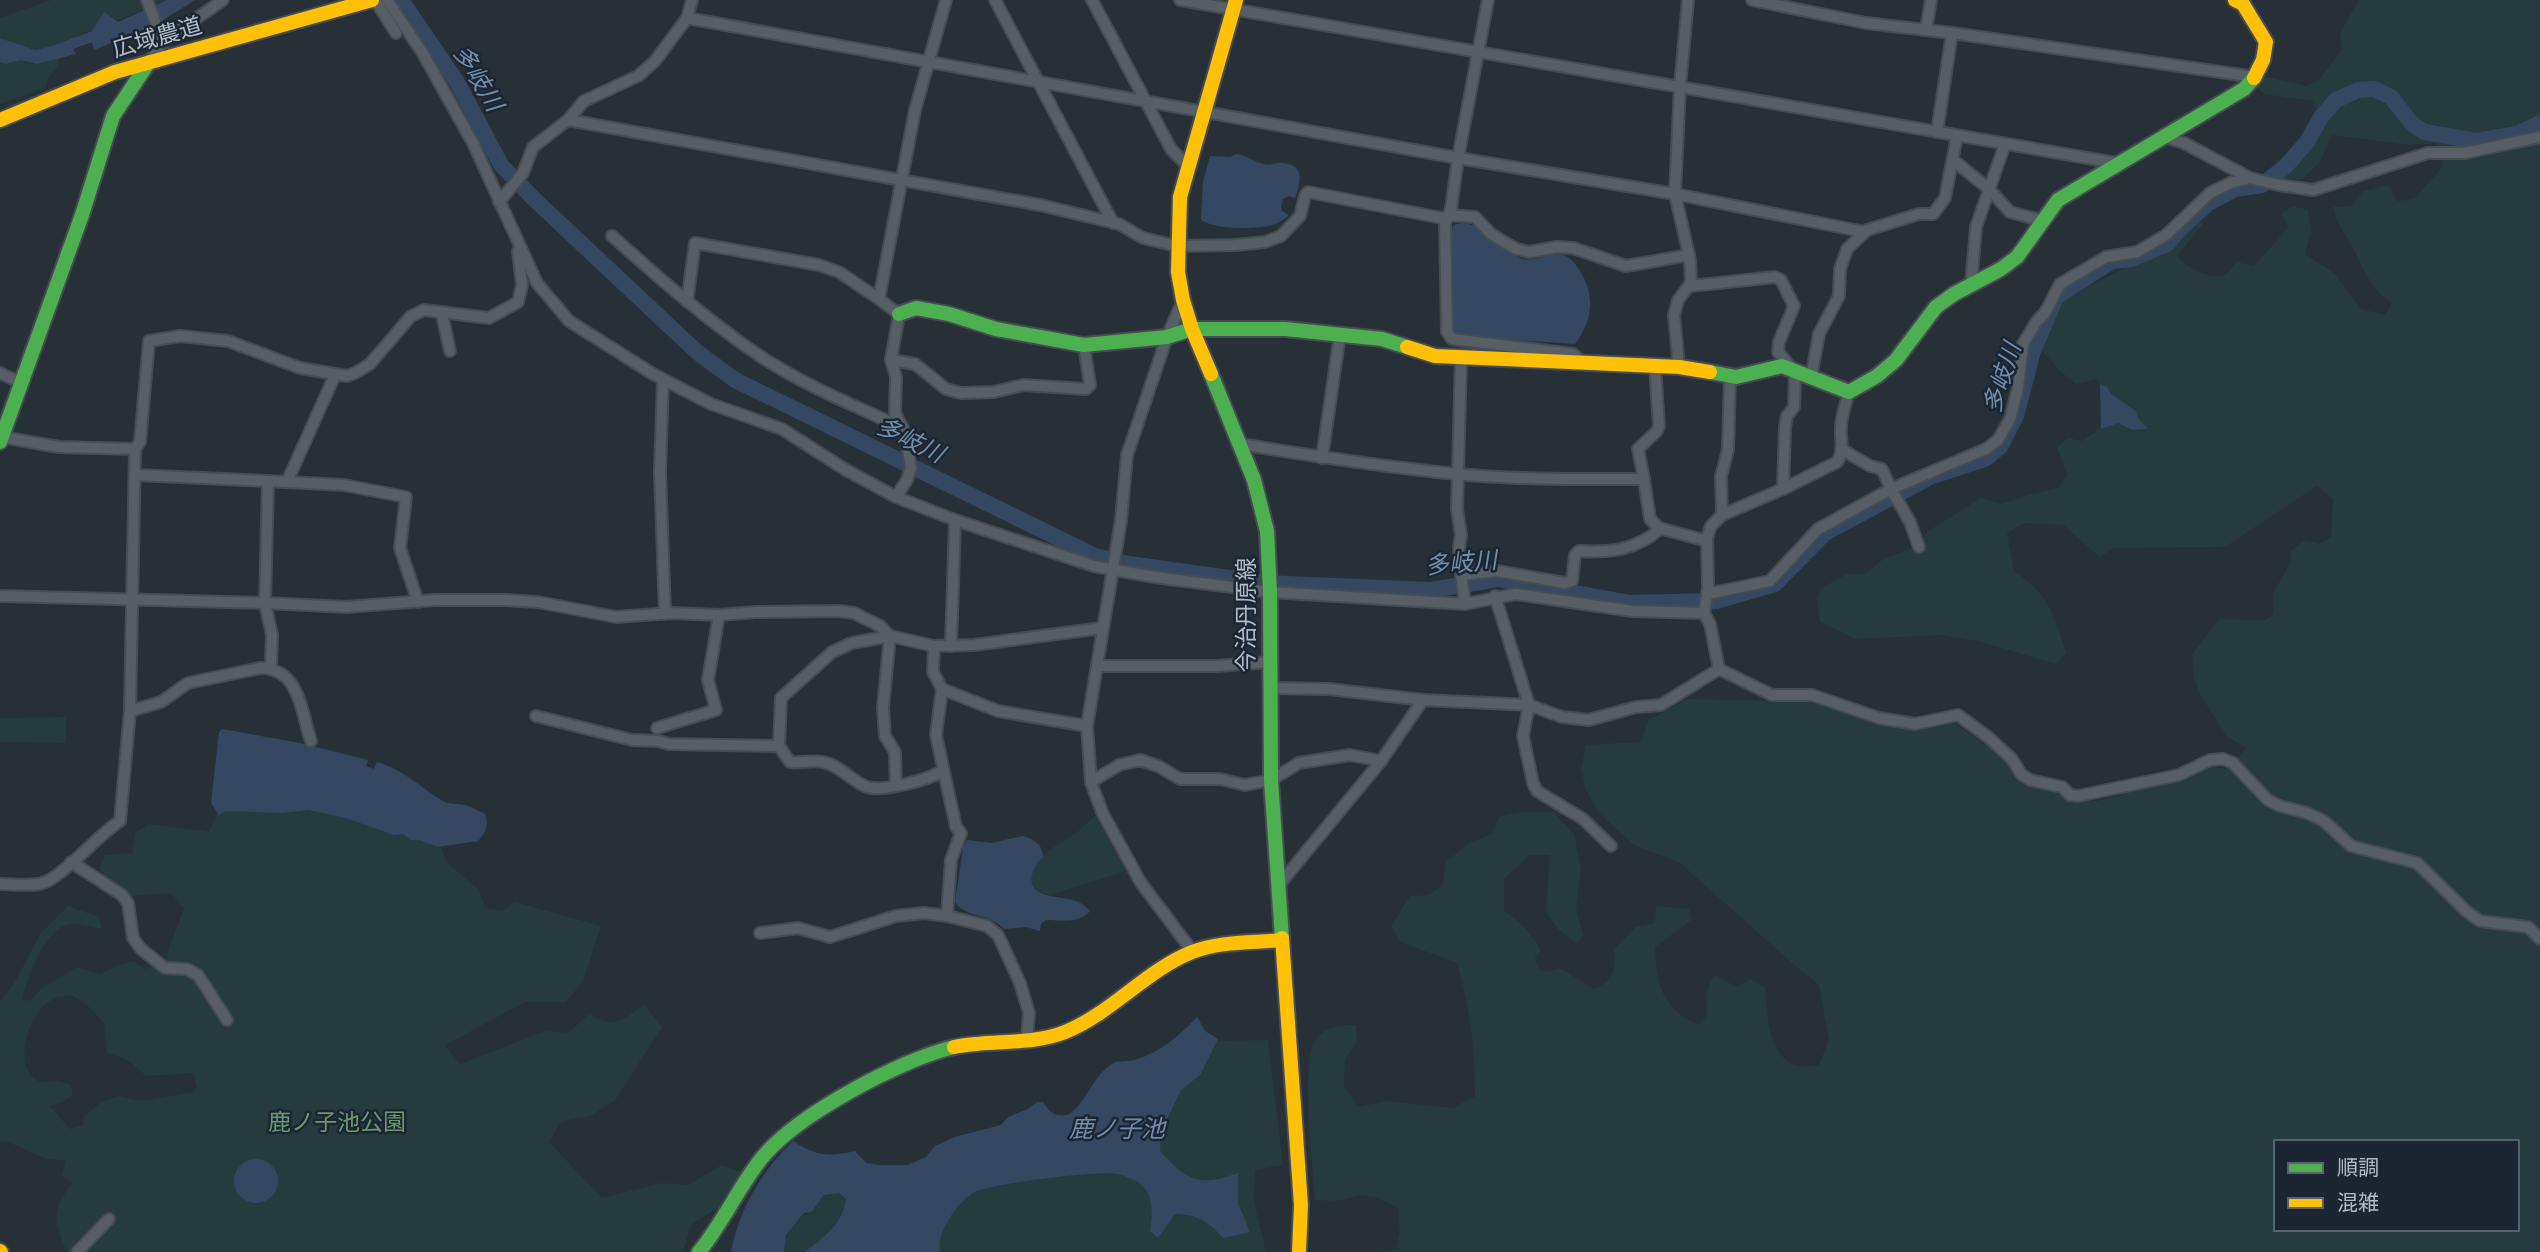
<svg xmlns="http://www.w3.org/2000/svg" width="2540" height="1252" viewBox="0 0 2540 1252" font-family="'Nunito Sans','Noto Sans JP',sans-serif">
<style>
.green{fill:#253b3d;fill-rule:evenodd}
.water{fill:#344961}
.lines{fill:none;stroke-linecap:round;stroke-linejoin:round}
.river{stroke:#344961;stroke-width:16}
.street-casing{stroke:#464c52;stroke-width:14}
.fast-casing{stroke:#464c52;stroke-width:18}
.slow-casing{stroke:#464c52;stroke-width:18}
.street{stroke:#585e65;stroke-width:10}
.fast{stroke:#4caf50;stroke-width:14}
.slow{stroke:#ffc107;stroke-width:14}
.labels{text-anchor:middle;stroke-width:5;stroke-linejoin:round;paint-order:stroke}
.street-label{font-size:23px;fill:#b2bcc9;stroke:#1c2632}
.park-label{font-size:23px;fill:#689a70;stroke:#1c2632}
.water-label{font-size:24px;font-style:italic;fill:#718fad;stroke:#1c2632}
</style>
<rect width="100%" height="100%" fill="#283037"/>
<g class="green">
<polygon points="51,0 167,0 52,46 35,50 0,38 0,18"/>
<path d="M2359,0H2540V1252H1375L1396,1250L1400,1233L1398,1208L1379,1198L1362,1195L1336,1201L1315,1200C1313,1165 1301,1070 1314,1043C1322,1027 1340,1025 1356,1025L1357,1042L1345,1059L1344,1086L1358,1107L1387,1101L1453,1108L1475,1096C1475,1050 1470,1007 1457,963L1401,942L1391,926L1410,896L1429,895L1442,886L1446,862L1469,843L1492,834L1499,817L1521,812H1553L1574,834L1581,870L1576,908L1583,935L1577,944L1558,929L1546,912L1550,855H1530L1504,879V911C1520,922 1532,933 1541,951L1535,957L1538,969L1547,972L1560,968L1594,989C1615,979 1615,973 1614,950L1636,927L1655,923L1656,906L1689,909L1691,920L1655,947C1656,983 1662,1010 1699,1025L1707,1015L1706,993L1714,975L1737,987L1750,979L1765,988C1768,1015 1766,1054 1797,1066C1803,1068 1813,1065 1819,1065L1829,1040L1819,985L1791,962L1679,862L1634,845L1599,813L1586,790L1581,769L1586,745L1641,742L1649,720L1688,699L1801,701L1827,706L1874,724L1915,731L1954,723L2007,760L2027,786L2057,792L2070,801H2097L2150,786L2180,782L2211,767L2227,769L2246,748L2227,736L2201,696L2194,678L2192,655L2219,619L2265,620L2274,614L2273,593L2290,564L2291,551L2305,540L2319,544L2331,537L2333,499L2317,486L2225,547L2113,548L2100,557L2063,525L2024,523L2007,533L2014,571C2049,594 2054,615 2066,653L2056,664L1978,641L1944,635L1856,639L1820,622L1817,600L1820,589L1847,574H1865L1882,560L1918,546L1927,532L1981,498L2002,504L2031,494L2058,488L2067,475L2057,447L2068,438L2082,441L2096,432L2106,420L2104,391L2097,379L2076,384L2059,370L2040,348L2058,303L2130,265L2167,249L2198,215L2204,223L2177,256C2184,266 2211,281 2224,275C2228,273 2234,266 2237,262L2254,266L2289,227L2281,214L2293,206L2308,210L2311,230L2305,254L2335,274L2361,309L2385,315L2392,303C2370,289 2364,269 2352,246C2344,232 2336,223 2333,207L2351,206L2363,191L2388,185L2397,201L2414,199L2443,166L2435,143L2409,145L2332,135L2319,163L2302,179L2282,180L2280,176L2299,159L2324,121L2312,101L2264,94L2256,86L2266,77L2307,86L2319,80L2342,49L2340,33ZM2276,1142H2517V1229H2276Z"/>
<polygon points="58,58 59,67 49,76 45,88 0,104 0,62 6,63 21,60 37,64"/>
<polygon points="66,717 66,743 0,742 0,718"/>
<path d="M224,797L313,799L438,835L446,862L479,890L485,908L502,911L515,902L601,926L583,981L566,1002H525L445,1045L460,1064L546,1031L568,1033L589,1014C615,1029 621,1021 644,1005L662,1027L616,1099L591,1116L561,1121L549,1142L602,1198L662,1183L688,1185L722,1165L741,1172L720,1206L691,1225L683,1252H67C53,1221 51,1210 73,1182L61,1176L66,1161L44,1158L8,1142L0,1141V1002L15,982L40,934L68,906L99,917L102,929C93,928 84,924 75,924C45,923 29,976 22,999L30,1001L41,989L77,967L100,974L116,966L133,961L145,969L164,962L184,908L171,893L130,896L112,883L99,868L105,855L132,853L136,832L149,824L209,832ZM72,995L87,1005L104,1023L107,1052L129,1061L146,1076L193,1073L197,1087L193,1092L147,1100H134L119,1096L100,1103L84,1116L83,1125L70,1129L50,1106L63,1102L73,1095L70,1084L56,1081L40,1082C36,1079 30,1076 28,1071C17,1050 33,1007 55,998C60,996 67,996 72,995Z"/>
<path d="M1096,815L1126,871L1050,895C1041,894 1036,892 1033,884C1023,860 1065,842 1080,830C1085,825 1090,820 1096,815Z"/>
<polygon points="1268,1040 1283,1165 1255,1170 1254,1202 1266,1252 927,1252 973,1176 1127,1162 1189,1189 1154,1160 1150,1137 1210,1041"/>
<path d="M839,1193L846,1199C843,1220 826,1242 806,1251C801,1252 790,1252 784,1252C781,1226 812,1213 824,1195Z"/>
</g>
<g class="water">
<polygon points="167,0 195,0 155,25 94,50 92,42 73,49 76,54 37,64 21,60 6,64 0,62 0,38 35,50 52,46 92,31 104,12 118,22"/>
<path d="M1237,154C1247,156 1254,161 1263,164C1268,166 1274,163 1279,163C1306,163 1301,181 1295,198L1289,196L1283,199L1281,206L1282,211L1289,215C1285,218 1280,222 1275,224C1260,230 1211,230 1201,219L1203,182L1210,156L1230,157Z"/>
<path d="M1462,223C1488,226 1495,244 1516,256C1530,266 1548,251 1563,255C1572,258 1577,266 1582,274C1595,299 1592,322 1575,344L1456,336L1452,330L1450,231L1454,225Z"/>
<polygon points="2100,384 2107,387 2111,394 2137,412 2138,418 2148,429 2132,430 2118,423 2101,429"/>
<path d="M222,729L300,743L368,760L366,766L374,769L377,762C405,770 419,787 443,801C451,805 456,803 464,805C471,806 478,811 485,814C489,826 486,832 478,841L437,847L419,840H410L403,834L393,835L346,818L308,810L282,813L225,811L219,816L211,803L219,732Z"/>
<path d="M1023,836C1034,839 1043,845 1043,857C1032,867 1024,887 1043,894C1060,900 1078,896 1090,911C1079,924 1061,920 1046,920L1041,924L1040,931L1026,927L1004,929C990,913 967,919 955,902L963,848L967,840L991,843Z"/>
<path d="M1197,1017L1205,1031L1218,1039L1200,1075L1181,1090L1161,1132L1160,1151C1187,1181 1200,1187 1238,1173V1203L1250,1232L1223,1238C1209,1222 1197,1214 1175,1214L1158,1238L1150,1231C1153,1214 1154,1193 1138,1182C1133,1179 1123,1175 1117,1174C1100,1170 987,1184 973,1193C957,1203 936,1233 940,1252H805C825,1236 842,1225 846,1199L839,1193L824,1195L811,1212L804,1213L786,1235L784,1252H731C739,1209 762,1171 793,1141C816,1156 829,1157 855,1151L866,1163L878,1165H907L926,1157L935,1146L955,1137L1001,1125L1008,1117L1028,1109L1037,1102H1043C1051,1114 1056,1118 1070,1114C1088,1100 1092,1077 1112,1064C1118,1060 1127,1062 1134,1060C1160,1053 1179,1036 1197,1017Z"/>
<circle cx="256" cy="1181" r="22"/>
</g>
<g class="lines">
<polyline class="river" points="401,0 457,82 501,165 534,199 697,352 735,380 1095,556 1129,564 1265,583 1431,590 1498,579 1630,603 1716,601 1775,584 1825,533 1930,477 1985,459 2000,447 2016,416 2033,351 2056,297 2112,261 2131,259 2167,244 2181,228 2207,204 2235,189 2262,185 2286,166 2307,142 2321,117 2336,100 2358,90 2374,89 2391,97 2413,125 2425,132 2477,141 2517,134 2540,123"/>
<g class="street-casing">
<g id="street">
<polyline points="147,0 163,42"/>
<polyline points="375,0 396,33"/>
<polyline points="387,0 422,52 473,143 537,283 569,321 653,374 711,404 782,429 846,470 896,497 955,520 1094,566 1154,577 1270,592 1465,604 1516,594 1632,611 1704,613"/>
<polyline points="995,0 1113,223"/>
<polyline points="1092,0 1171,149 1189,167"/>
<polyline points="1180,0 2122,164"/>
<polyline points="1488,0 1458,158 1451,209 1445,223 1447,332 1452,339 1573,354 1584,364"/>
<polyline points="1752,0 1866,23 1952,33 2255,77"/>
<polyline points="687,18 1458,158 1675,194 1865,232"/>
<polyline points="1926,30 1931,0"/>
<polyline points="149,62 163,42 223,0"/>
<polyline points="568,120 1040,205 1119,224 1143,238 1177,246 1236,245 1265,242 1281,236 1300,216 1305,196 1308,192 1447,219"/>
<polyline points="1937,132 1952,33"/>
<polyline points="2162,136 2184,143 2250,178 2279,185 2313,190 2428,153 2465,153 2540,137"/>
<polyline points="1953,160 1989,189 2010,212 2040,220"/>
<polyline points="499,202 523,173 533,147 568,120 584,101 638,76 655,61 687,18 692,0"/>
<polyline points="1448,215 1475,217 1491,234 1516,249 1529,252 1557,247 1573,248 1626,266 1689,255"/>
<path d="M612,236C657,276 703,317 754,352C799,383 853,405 903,428"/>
<polyline points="1971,285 1976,227 2005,144"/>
<polyline points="1690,286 1775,277 1781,280 1794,306 1779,342 1778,352 1795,372 1794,407 1787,416 1785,427 1783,489 1722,515 1711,526 1707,538 1708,588 1704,613 1710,624 1719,669 1772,695 1812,695 1879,718 1915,724 1958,715 1988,737 2012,759 2021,774 2030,780 2062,787 2070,795 2078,796 2179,775 2210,760 2223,759 2233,763 2268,800 2280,806 2307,813 2324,821 2351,846 2417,863 2466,911 2480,921 2528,927 2540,939"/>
<polyline points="1183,300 1167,337 1127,455 1121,520 1087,726 1091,782 1102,812 1141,883 1193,952"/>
<polyline points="687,302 695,243 819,265 839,272 879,299"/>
<polyline points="442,314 450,351"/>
<polyline points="1461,358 1457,509 1461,535 1459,548 1461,575"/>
<polyline points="891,360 915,364 946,389 961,393 994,392 1023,385 1086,389 1090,385 1084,345"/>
<polyline points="1679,367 1674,315 1678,300 1691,283 1690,260 1675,194 1680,86 1688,0"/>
<polyline points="0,373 21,383"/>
<polyline points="1811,378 1819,334 1839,296 1840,269 1847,249 1867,230 1919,214 1933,214 1945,198 1957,136"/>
<polyline points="663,380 660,472 665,614"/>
<polyline points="2,437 59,447 135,449"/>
<path d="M1240,444C1312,456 1384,467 1457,474C1519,480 1582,479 1644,479L1638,449L1657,431L1659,426L1655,367"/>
<polyline points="1322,458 1340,334"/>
<polyline points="136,475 287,482 335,375"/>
<polyline points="1644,479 1650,519 1659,528 1707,541"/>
<polyline points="268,481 265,603 272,635 271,668"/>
<polyline points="287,482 344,485 406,497 400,548 418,602"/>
<path d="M1783,489L1837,462C1845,450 1840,440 1841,427C1841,416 1846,403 1849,392"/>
<polyline points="896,497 907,480 911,468 905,433 895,413 896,377 891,360 899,314 879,299 915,110 946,0"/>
<polyline points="1722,515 1721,476 1728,450 1730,376"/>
<polyline points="1919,547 1910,522 1891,489 1986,449 1998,440 2010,419 2018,388 2023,344 2037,321 2045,313 2060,284 2106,257 2137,252 2166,235 2210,193 2230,183 2250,178"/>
<polyline points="1707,594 1770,581 1818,529 1891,489 1882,469 1870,466 1841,449"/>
<polyline points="0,596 265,603 347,607 434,600 505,600 538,602 616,617 671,613 719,615 756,612 839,611 854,613 880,626 890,636 883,707 885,736 895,752 896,786"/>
<polyline points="1495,596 1529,705 1523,736 1533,783 1537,791 1583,819 1611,846"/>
<path d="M1465,604L1461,575L1497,571L1565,583L1572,581L1575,555L1579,551C1610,553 1636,550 1660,529"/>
<polyline points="934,646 933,672 942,689 936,735 956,827 961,833 951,860 947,916 987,926 998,935 1020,983 1029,1013 1027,1039"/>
<polyline points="951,646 955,520"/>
<polyline points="1098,666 1217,666 1269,662"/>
<polyline points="1269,688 1329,689 1423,700 1529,705 1562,717 1589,720 1636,707 1661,705 1719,669"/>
<polyline points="942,689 998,711 1087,726"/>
<path d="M130,711L161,702L188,683L260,668C300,668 301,712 311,741"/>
<polyline points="536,716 632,740 658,741 669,744 779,746 781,698 832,652 852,643 890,636 934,646 974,645 1102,628"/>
<polyline points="657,728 716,710 708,680 719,615"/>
<path d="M779,746L790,762C801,763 813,760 823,762C840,765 851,781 867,787C883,792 928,780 942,771"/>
<polyline points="1091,782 1119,765 1140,760 1158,766 1180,779 1220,779 1245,785 1271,780 1299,763 1350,755 1381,761"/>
<polyline points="71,862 122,895 128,903 133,938 141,949 165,968 187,969 198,975 227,1020"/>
<path d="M0,884C12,884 26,886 39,884C60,881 97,835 120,821L130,711L135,449L140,442L149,341L180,336L228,341L300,368L347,376L355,373L370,364L411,316L424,310L489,318L518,302L522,285L518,251"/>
<polyline points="1278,886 1381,761 1423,700"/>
<polyline points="760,933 798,928 830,937 896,916 924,913 947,916"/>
<polyline points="77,1252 109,1219"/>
</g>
</g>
<g class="fast-casing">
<g id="fast">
<polyline points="899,314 916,308 949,314 996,329 1084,345 1167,337 1192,329 1285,329 1382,339 1407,347"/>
<polyline points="1710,372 1736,377 1782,366 1849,392 1877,376 1896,360 1936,307 1954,294 2001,269 2017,257 2058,200 2244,89 2254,78"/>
<polyline points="1211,374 1254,480 1267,531 1270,592 1271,780 1282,938"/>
<polyline points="0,442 82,215 113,116 149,62"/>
<path d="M699,1252C723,1223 738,1188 761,1159C796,1115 900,1060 954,1047"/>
</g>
</g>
<g class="slow-casing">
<g id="slow">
<polyline points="2235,0 2243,4 2266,42 2263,60 2254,78"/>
<polyline points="0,120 115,72 372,0"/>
<polyline points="1407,347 1435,356 1679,367 1710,372"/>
<polyline points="1211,374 1192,329 1183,300 1178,272 1180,197 1236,0"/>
<polyline points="1282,938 1301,1205 1299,1252"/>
<path d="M954,1047C991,1039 1030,1046 1065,1032C1112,1013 1145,971 1192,952C1220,941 1252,943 1282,940"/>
<polyline points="0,1251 1,1252"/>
</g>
</g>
<use href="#street" class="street"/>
<use href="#fast" class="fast"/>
<use href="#slow" class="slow"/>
</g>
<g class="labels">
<g class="street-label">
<text transform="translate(157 37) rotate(-16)" y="8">広域農道</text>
<text transform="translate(1246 615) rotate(-90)" y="8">今治丹原線</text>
</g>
<g class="park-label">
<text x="337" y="1130">鹿ノ子池公園</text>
</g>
<g class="water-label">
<text transform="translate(478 78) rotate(59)" y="8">多岐川</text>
<text transform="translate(2002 378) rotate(-72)" y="8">多岐川</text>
<text transform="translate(910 440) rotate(26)" y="8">多岐川</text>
<text transform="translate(1461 563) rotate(-5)" y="8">多岐川</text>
<text x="1117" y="1137">鹿ノ子池</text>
</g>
</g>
<rect x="2274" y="1140" width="245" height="91" fill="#1c2632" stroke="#58626e" stroke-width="2"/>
<rect x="2288" y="1163" width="35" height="10" fill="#4caf50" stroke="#58626e" stroke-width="2"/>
<text x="2337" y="1175" font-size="21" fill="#b2bcc9">順調</text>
<rect x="2288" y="1198" width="35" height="10" fill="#ffc107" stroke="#58626e" stroke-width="2"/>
<text x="2337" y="1210" font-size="21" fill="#b2bcc9">混雑</text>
</svg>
